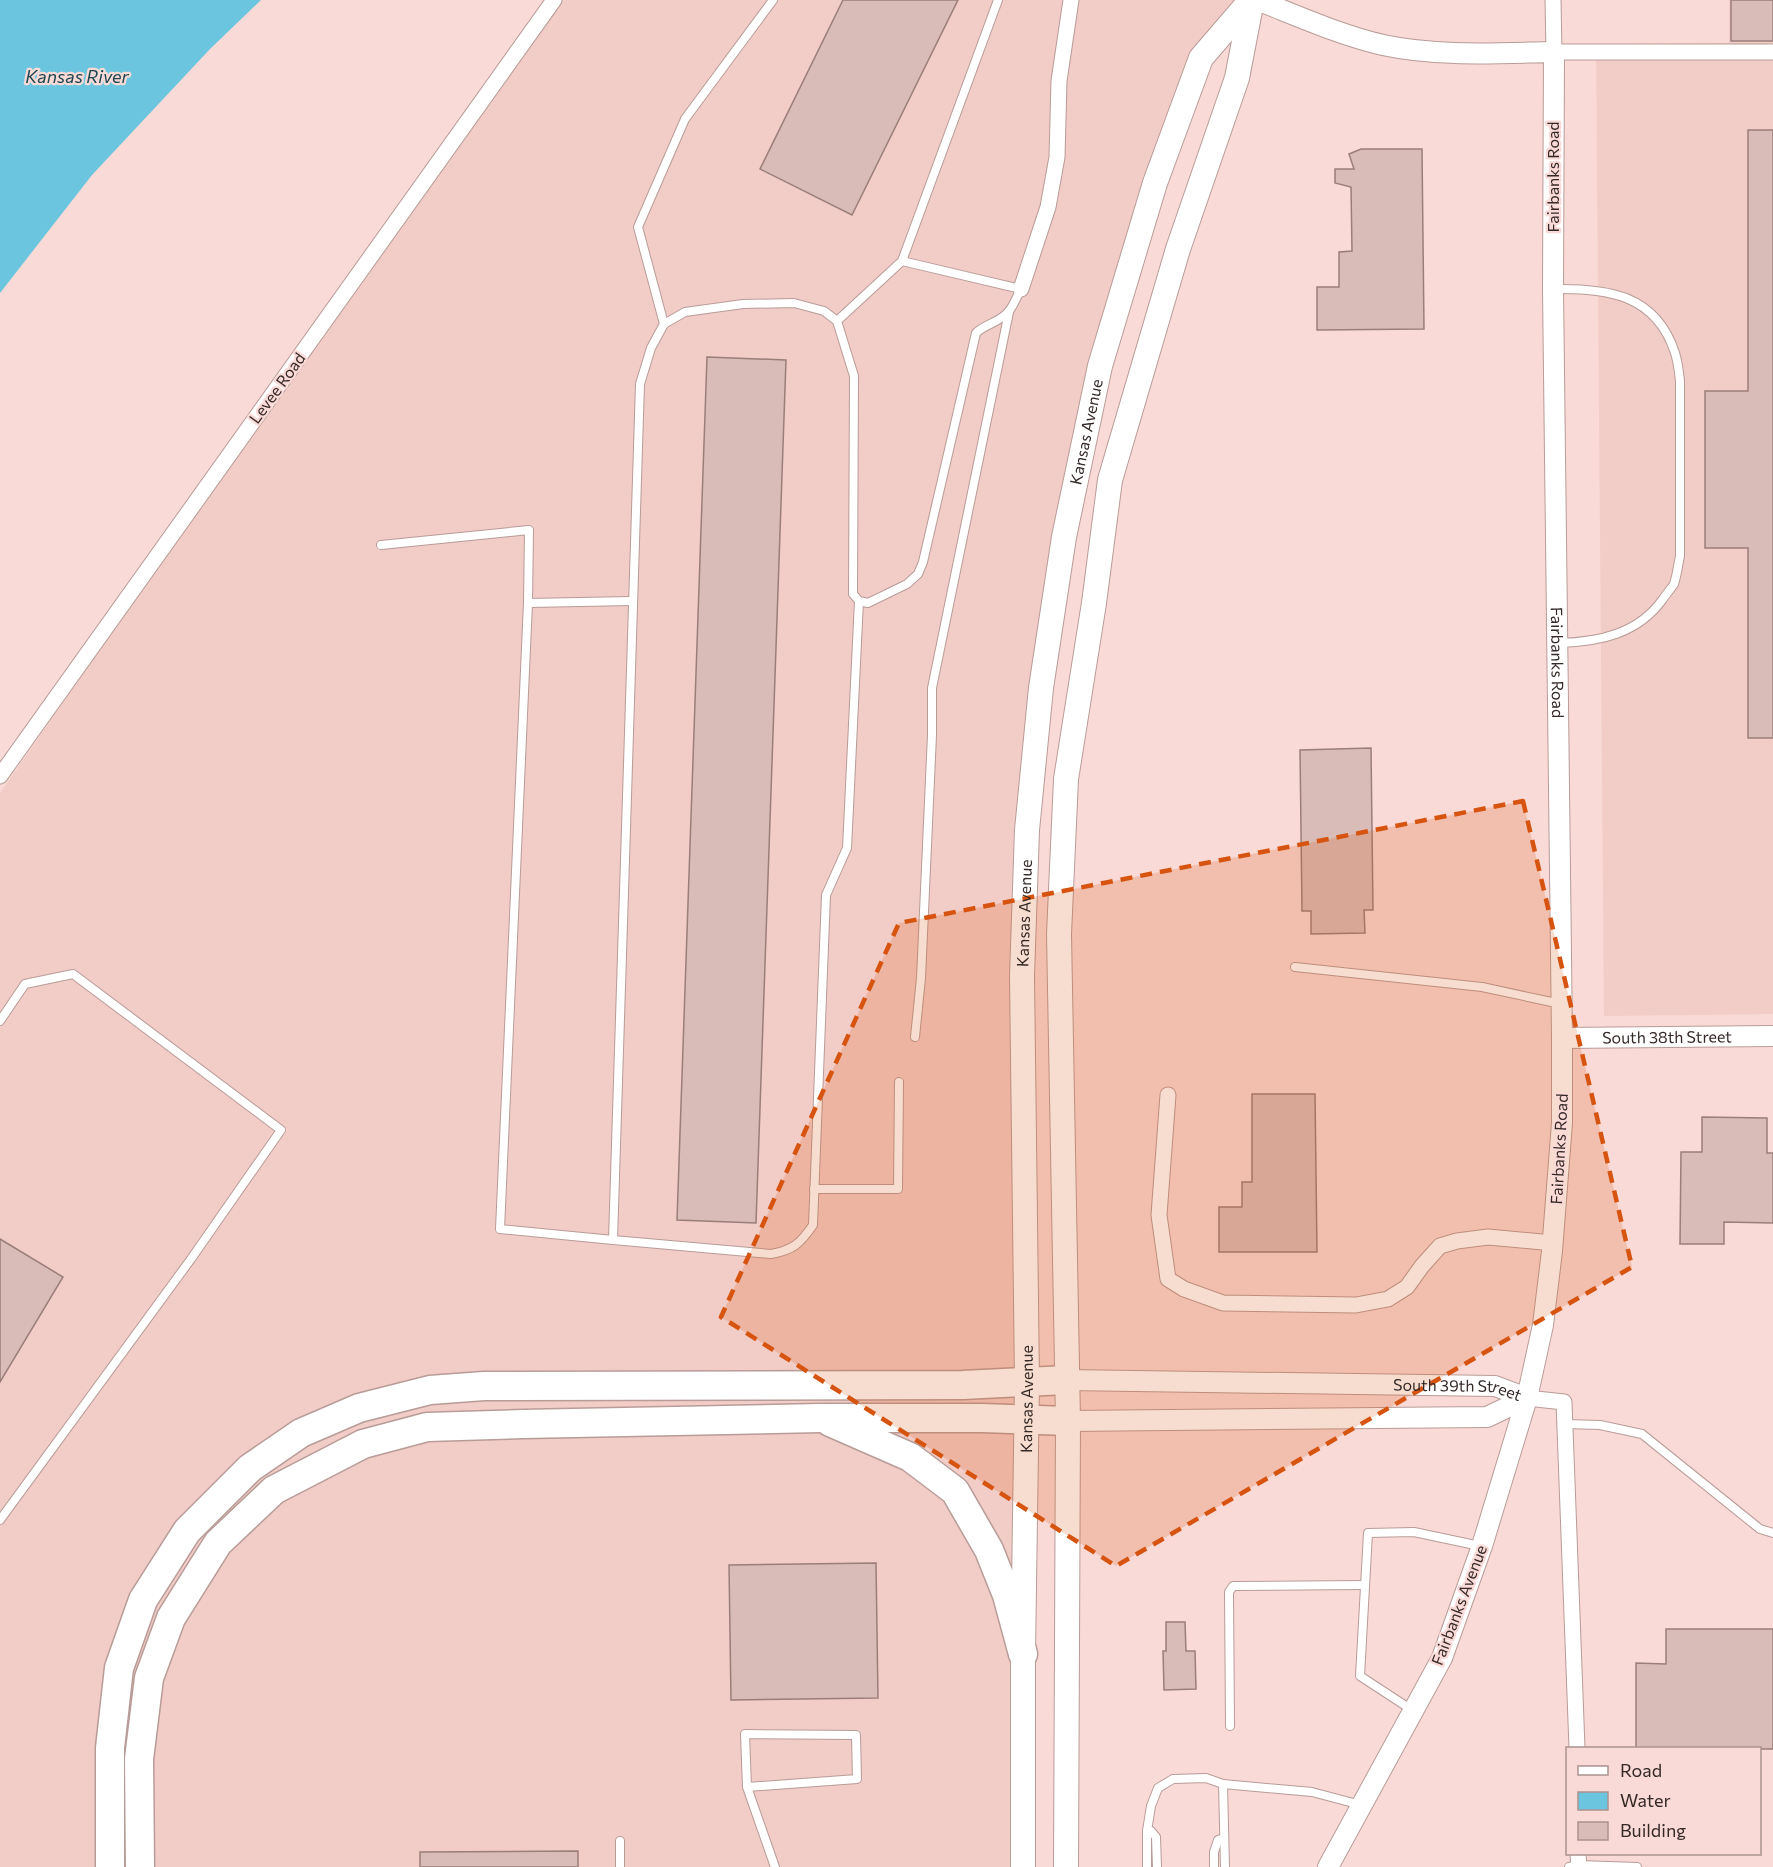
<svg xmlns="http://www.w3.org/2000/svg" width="1773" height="1867" viewBox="0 0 1773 1867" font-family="Commissioner,sans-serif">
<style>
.built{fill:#f2ccc6}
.water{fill:#6bc5df}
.building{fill:#d9bcb7;stroke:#9a7e7a;stroke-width:1.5}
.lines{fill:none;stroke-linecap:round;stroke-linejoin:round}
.service-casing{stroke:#b89c98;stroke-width:10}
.minor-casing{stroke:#b89c98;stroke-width:17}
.tertiary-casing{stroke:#b89c98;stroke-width:22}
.primary-casing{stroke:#b89c98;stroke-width:26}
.motorway-casing{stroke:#b89c98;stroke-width:31}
.service{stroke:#fff;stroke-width:8}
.minor{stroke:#fff;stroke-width:15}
.tertiary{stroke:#fff;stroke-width:20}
.primary{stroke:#fff;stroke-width:24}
.motorway{stroke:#fff;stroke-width:28}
.marked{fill:#d6540f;fill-opacity:0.2;stroke:#d6540f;stroke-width:4.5;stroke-dasharray:12 8;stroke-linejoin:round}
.labels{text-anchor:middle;stroke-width:4.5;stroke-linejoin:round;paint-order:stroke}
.street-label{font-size:16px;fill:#352928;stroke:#f9dad6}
.water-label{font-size:18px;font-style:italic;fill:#1d4651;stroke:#f9dad6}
</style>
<rect width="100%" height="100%" fill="#f9dad6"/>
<g class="built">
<polygon points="553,0 1251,0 1201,59 1100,366 1027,830 1023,1867 0,1867 0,793"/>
<polygon points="1729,0 1773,0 1773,1014 1604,1016 1596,44 1729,43"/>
</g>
<polygon class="water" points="0,0 261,0 210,49 92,175 0,293"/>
<g class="building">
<polygon points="843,0 958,0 852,215 760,169"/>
<rect x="1731" y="0" width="42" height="41"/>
<polygon points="1748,130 1773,130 1773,738 1748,738 1748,548 1705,548 1705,391 1748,391"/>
<polygon points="1361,149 1422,149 1424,329 1317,330 1317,287 1339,287 1339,252 1352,251 1351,187 1335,183 1335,169 1354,169 1349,154"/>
<polygon points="707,357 786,360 756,1223 677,1220"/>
<polygon points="1371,748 1373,910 1364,910 1365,933 1311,934 1311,911 1302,911 1300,750"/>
<polygon points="1252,1094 1315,1094 1317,1252 1219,1252 1219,1207 1242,1207 1242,1182 1252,1182"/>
<polygon points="1702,1117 1767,1118 1767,1153 1773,1153 1773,1223 1724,1222 1724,1244 1680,1244 1681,1152 1702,1152"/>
<polygon points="0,1239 63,1277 0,1382"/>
<polygon points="876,1563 878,1698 731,1700 729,1565"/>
<polygon points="1166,1622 1185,1622 1186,1651 1195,1651 1196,1689 1164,1690 1163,1651 1166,1651"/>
<polygon points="1666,1629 1773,1629 1773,1749 1636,1749 1636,1663 1666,1664"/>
<polygon points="578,1851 578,1867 420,1867 420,1852"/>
</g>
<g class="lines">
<g class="service-casing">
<g id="service">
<path d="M1553,289C1607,288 1656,294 1675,353C1678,362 1679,372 1680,381V556C1678,565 1677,575 1674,584C1671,589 1666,594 1663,599C1638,634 1599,642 1559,643"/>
<polyline points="837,321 902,261 998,0"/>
<polyline points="664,324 638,227 685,119 773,0"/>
<polyline points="381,545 529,530 528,603"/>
<path d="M859,601L847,848L826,895L813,1225C800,1244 793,1250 771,1254L613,1240L640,384L651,348L664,324L685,312L743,304L794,303L824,311L837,321L854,376L853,594L859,601L868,603L907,584L918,574L923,562L976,333C985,324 1001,322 1009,311C1014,305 1017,296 1021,289L902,261"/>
<polyline points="1295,967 1482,987 1561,1004"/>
<polyline points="0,1021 25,984 73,974 281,1130 191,1259 0,1520"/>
<polyline points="915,1037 921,978 932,735 932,688 1009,312"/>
<polyline points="814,1189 898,1189 899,1082"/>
<polyline points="613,1240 500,1229 528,603 632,601"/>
<polyline points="1565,1424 1600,1425 1642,1434 1760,1529 1773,1533"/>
<polyline points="1412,1710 1360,1676 1368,1533 1414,1532 1480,1546"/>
<polyline points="1230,1726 1229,1592 1233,1586 1365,1585"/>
<polyline points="1223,1784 1225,1867"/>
<polyline points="747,1787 857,1779 856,1735 745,1734 747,1787 775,1867"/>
<polyline points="1147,1831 1151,1831 1156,1837 1157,1867"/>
<polyline points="620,1841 620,1867"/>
<polyline points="1147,1867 1147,1831 1151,1806 1158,1788 1173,1779 1206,1778 1223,1784 1312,1792 1361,1805"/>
<polyline points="1214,1867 1214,1852 1218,1840 1224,1838"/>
<polyline points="1569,1867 1579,1865 1637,1867"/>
</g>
</g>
<g class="minor-casing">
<g id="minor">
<polyline points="1553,0 1554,52 1773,52"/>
<polyline points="1021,289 1048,207 1057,157 1059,81 1071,0"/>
<polyline points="0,776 554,0"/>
<polyline points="1168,1095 1159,1215 1168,1279 1184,1289 1223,1303 1356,1305 1388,1299 1407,1287 1422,1266 1440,1246 1457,1241 1488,1237 1553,1243"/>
<polyline points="1527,1398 1564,1402 1577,1748"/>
<polyline points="1578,1854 1579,1867"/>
</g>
</g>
<g class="tertiary-casing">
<g id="tertiary">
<path id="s1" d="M1257,0C1298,16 1340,35 1383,45C1439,57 1498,53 1554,52L1553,289L1562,1038V1123L1552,1251L1543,1325L1527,1398L1482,1546L1442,1658L1328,1867"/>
<path id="s2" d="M1562,1038L1773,1036"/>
<path id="s3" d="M1066,1380L1495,1386L1527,1398"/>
<polyline points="1068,1421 1487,1417 1527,1398"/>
</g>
</g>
<g class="primary-casing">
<g id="primary">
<path id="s4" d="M1023,1867V1654L1027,1382L1022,976L1027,830L1041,688L1064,537L1100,366L1155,183L1201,58L1251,0"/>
<polyline points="1066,1867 1068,1421 1059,934 1066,779 1094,603 1110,480 1178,249 1237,78 1252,0"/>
</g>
</g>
<g class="motorway-casing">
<g id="motorway">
<polyline points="830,1422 910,1457 955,1491 989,1550 1007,1595 1023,1654"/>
<polyline points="110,1867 110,1748 119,1668 143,1600 187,1531 250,1468 301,1433 359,1408 430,1390 484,1386 963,1385 1066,1380"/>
<polyline points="140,1867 139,1759 149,1678 171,1618 218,1543 274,1490 363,1444 427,1427 523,1424 820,1418 982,1418 1068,1421"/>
</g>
</g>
<use href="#service" class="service"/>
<use href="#minor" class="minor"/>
<use href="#tertiary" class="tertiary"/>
<use href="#primary" class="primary"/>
<use href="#motorway" class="motorway"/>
</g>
<path class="marked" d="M1523,801L1632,1267L1116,1566L721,1317L899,923Z"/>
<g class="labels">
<g class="street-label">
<text transform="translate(1553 177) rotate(-90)" y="6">Fairbanks Road</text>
<text transform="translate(277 388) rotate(-54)" y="6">Levee Road</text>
<text dy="6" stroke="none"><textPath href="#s4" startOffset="1440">Kansas Avenue</textPath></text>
<text dy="6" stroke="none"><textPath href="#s1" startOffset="916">Fairbanks Road</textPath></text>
<text dy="6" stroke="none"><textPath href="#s4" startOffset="954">Kansas Avenue</textPath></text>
<text dy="6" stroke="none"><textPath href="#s2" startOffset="105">South 38th Street</textPath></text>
<text transform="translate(1559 1149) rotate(-87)" y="6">Fairbanks Road</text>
<text dy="6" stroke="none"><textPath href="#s3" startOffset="392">South 39th Street</textPath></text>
<text dy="6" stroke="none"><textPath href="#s4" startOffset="468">Kansas Avenue</textPath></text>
<text transform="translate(1459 1605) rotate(-69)" y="6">Fairbanks Avenue</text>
</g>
<g class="water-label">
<text x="77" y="83">Kansas River</text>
</g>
</g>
<rect x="1566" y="1747" width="195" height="108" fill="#f9dad6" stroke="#ab9390" stroke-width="1.5"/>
<rect x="1578" y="1766" width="30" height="9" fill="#ffffff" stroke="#ab9390" stroke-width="1.5"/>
<text x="1620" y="1777" font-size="18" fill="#352928">Road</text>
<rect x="1578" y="1792" width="30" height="18" fill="#6bc5df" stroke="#ab9390" stroke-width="1.5"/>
<text x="1620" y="1807" font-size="18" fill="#352928">Water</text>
<rect x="1578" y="1822" width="30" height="18" fill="#d9bcb7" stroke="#ab9390" stroke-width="1.5"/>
<text x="1620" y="1837" font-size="18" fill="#352928">Building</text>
</svg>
